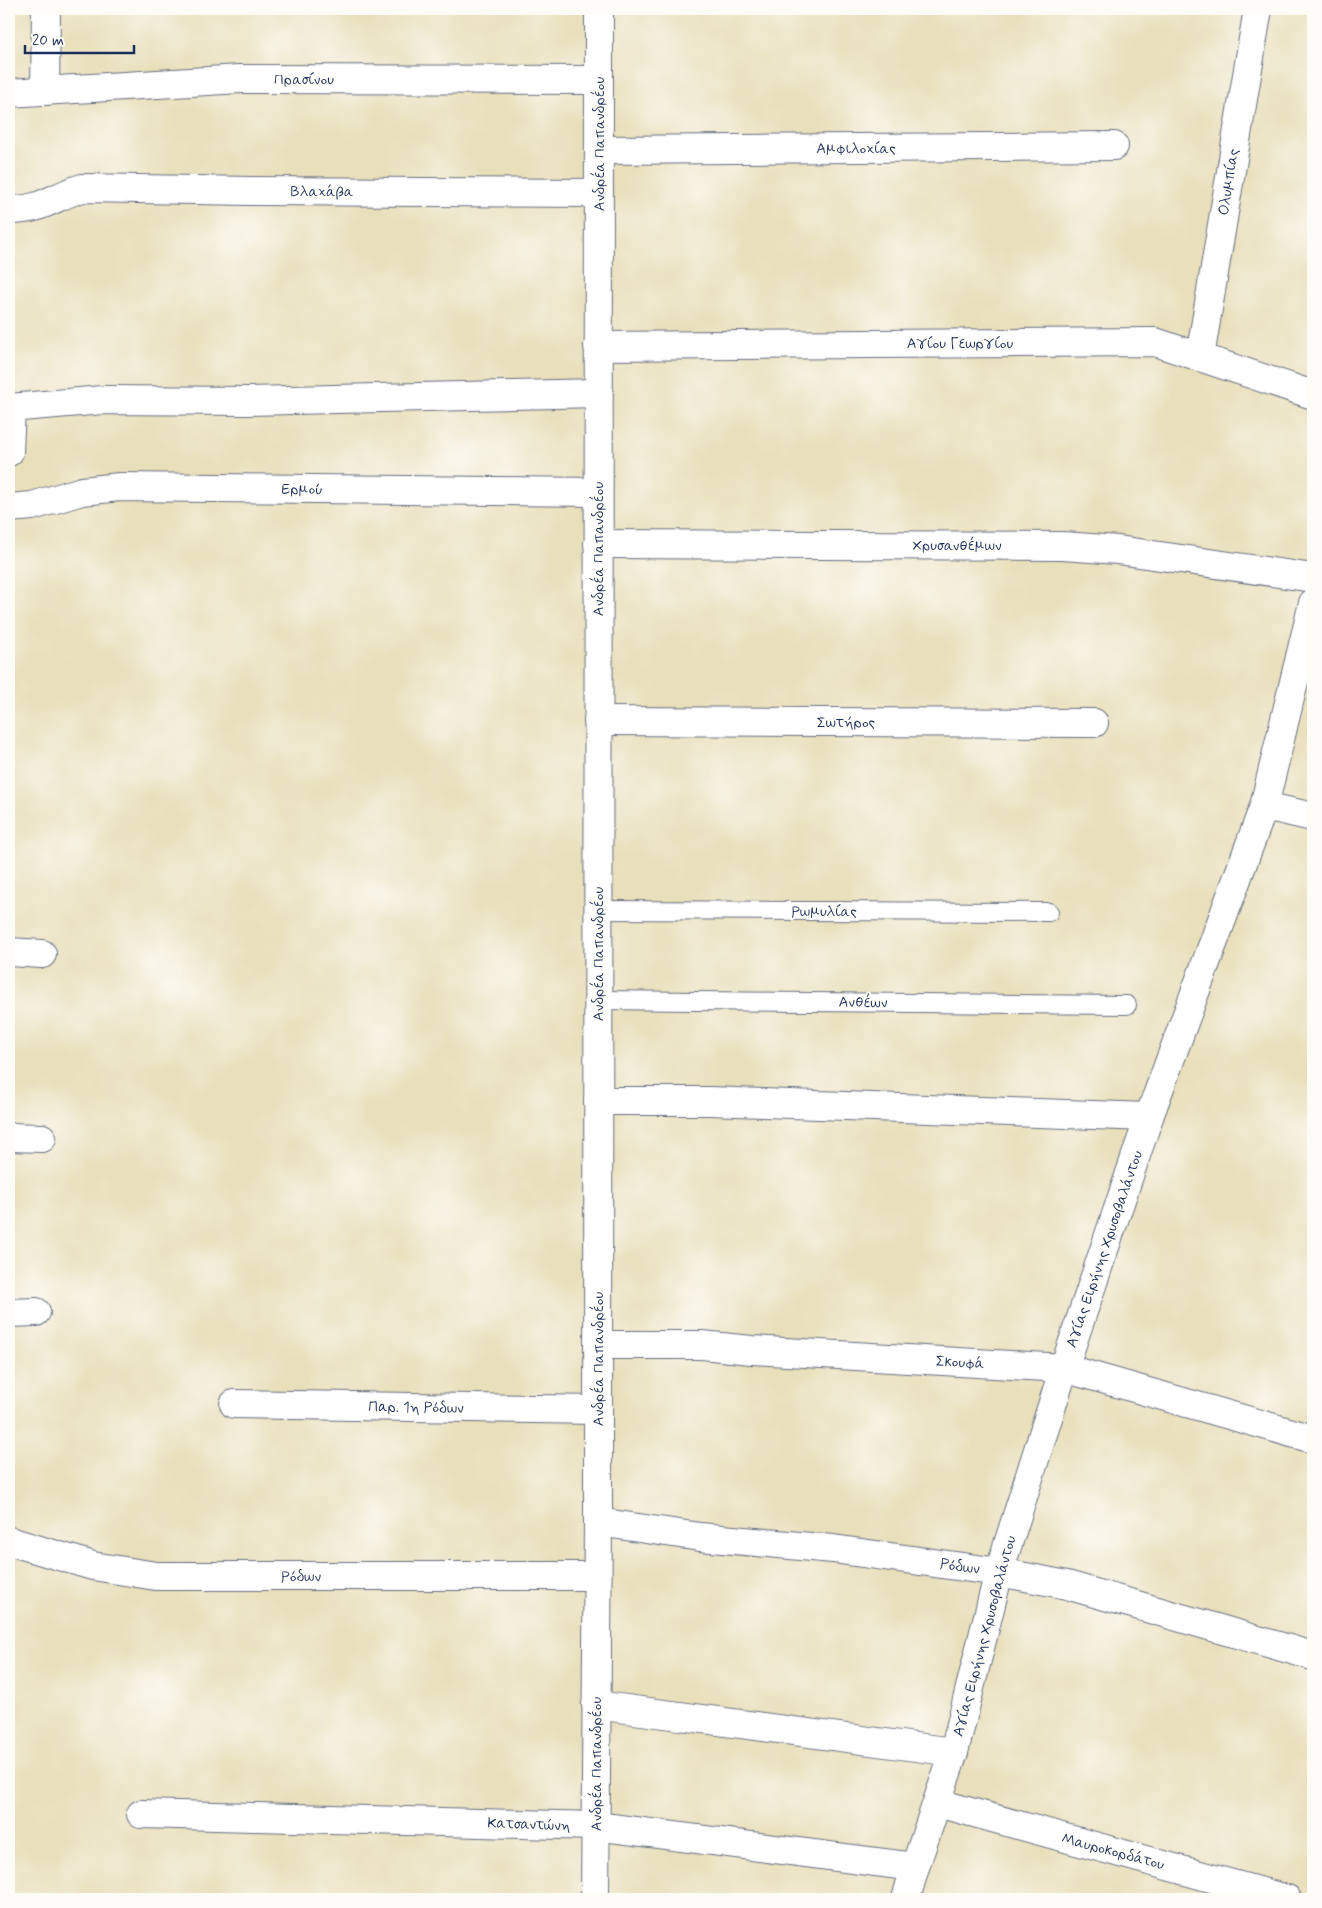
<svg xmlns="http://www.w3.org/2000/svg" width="1322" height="1908" viewBox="0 0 1322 1908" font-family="Mynerve,sans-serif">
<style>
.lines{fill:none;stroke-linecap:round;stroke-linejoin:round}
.service-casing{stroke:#636d7f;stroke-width:20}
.minor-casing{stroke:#636d7f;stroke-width:30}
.service{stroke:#fff;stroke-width:18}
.minor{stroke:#fff;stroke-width:28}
.labels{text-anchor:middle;stroke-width:4;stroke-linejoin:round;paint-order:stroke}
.street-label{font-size:15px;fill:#1b2f5e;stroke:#fdfcf7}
</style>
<rect width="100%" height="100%" fill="#fdfcf7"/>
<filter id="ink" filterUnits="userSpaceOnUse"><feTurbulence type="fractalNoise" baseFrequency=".02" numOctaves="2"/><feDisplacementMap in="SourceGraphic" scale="10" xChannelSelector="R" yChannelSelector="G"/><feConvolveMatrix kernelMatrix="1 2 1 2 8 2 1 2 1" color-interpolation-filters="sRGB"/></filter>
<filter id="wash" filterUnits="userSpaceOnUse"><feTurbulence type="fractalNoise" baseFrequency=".0096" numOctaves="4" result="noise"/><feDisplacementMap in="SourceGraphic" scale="20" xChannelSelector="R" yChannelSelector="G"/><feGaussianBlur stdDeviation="1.12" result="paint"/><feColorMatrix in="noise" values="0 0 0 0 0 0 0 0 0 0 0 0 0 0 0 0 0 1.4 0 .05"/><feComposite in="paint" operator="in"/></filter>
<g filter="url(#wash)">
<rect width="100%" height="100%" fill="#e9dfbb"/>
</g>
<g filter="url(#ink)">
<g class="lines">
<g class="service-casing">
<g id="service">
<polyline points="598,910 1049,912"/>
<polyline points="598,1000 1127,1005"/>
</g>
</g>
<g class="minor-casing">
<g id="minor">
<polyline points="45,91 46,9"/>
<polyline points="9,93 240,79 599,80"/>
<polyline points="599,150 1114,146"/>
<path d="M9,210C44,210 52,197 82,188L252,191L599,193"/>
<polyline points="598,346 1155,342 1313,395"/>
<polyline points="1200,357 1258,9"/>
<polyline points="9,408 103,400 248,401 598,393"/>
<polyline points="9,452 11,408"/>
<polyline points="9,508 32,506 82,491 120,487 598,492"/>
<polyline points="598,544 1063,546 1118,550 1313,578"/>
<polyline points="598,721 1094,723"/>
<polyline points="1264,806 1313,817"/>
<polyline points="9,952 42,954"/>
<polyline points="598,1101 710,1101 1149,1117"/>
<polyline points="9,1137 42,1138"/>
<polyline points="9,1313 36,1312"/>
<polyline points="598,1345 702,1345 751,1350 1064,1368 1313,1439"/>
<polyline points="234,1404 598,1410"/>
<polyline points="598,1522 700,1537 833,1549 999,1572 1067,1585 1313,1656"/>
<polyline points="9,1541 93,1566 156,1576 597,1576"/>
<polyline points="596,1705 954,1752"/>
<polyline points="938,1803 1287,1899"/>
<polyline points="141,1814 596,1826 915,1867"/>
<polyline points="595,1899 598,1522 599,9"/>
<polyline points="906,1899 915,1867 954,1752 999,1572 1064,1368 1149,1117 1264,806 1313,603"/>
</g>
</g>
<use href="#service" class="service"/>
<use href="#minor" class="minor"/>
</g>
</g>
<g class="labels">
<g class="street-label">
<text x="304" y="84">Πρασίνου</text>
<text transform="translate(599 144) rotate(-90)" y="5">Ανδρέα Παπανδρέου</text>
<text x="856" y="153">Αμφιλοχίας</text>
<text transform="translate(1228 182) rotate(-81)" y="5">Ολυμπίας</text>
<text x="322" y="196">Βλαχάβα</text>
<text x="960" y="348">Αγίου Γεωργίου</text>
<text transform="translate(302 489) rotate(1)" y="5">Ερμού</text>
<text x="957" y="550">Χρυσανθέμων</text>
<text transform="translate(598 549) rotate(-90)" y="5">Ανδρέα Παπανδρέου</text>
<text x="846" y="727">Σωτήρος</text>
<text x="824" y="916">Ρωμυλίας</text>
<text transform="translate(598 954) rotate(-90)" y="5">Ανδρέα Παπανδρέου</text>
<text transform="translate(863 1002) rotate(1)" y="5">Ανθέων</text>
<text transform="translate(1104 1249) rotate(-71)" y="5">Αγίας Ειρήνης Χρυσοβαλάντου</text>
<text transform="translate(598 1359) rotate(-90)" y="5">Ανδρέα Παπανδρέου</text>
<text transform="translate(960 1362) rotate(3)" y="5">Σκουφά</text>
<text transform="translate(416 1407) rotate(1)" y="5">Παρ. 1η Ρόδων</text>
<text transform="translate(960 1566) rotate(8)" y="5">Ρόδων</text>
<text x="301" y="1581">Ρόδων</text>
<text transform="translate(984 1636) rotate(-75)" y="5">Αγίας Ειρήνης Χρυσοβαλάντου</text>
<text transform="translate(596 1764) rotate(-90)" y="5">Ανδρέα Παπανδρέου</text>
<text transform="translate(529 1824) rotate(2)" y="5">Κατσαντώνη</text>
<text transform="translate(1113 1851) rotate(15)" y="5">Μαυροκορδάτου</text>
</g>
</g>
<rect width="1322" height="1908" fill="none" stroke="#fdfcf7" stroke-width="30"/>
<path d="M25 45v8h109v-8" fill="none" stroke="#1b2f5e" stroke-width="2.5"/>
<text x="32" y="45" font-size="15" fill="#1b2f5e" stroke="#fdfcf7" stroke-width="4" paint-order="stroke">20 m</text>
</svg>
